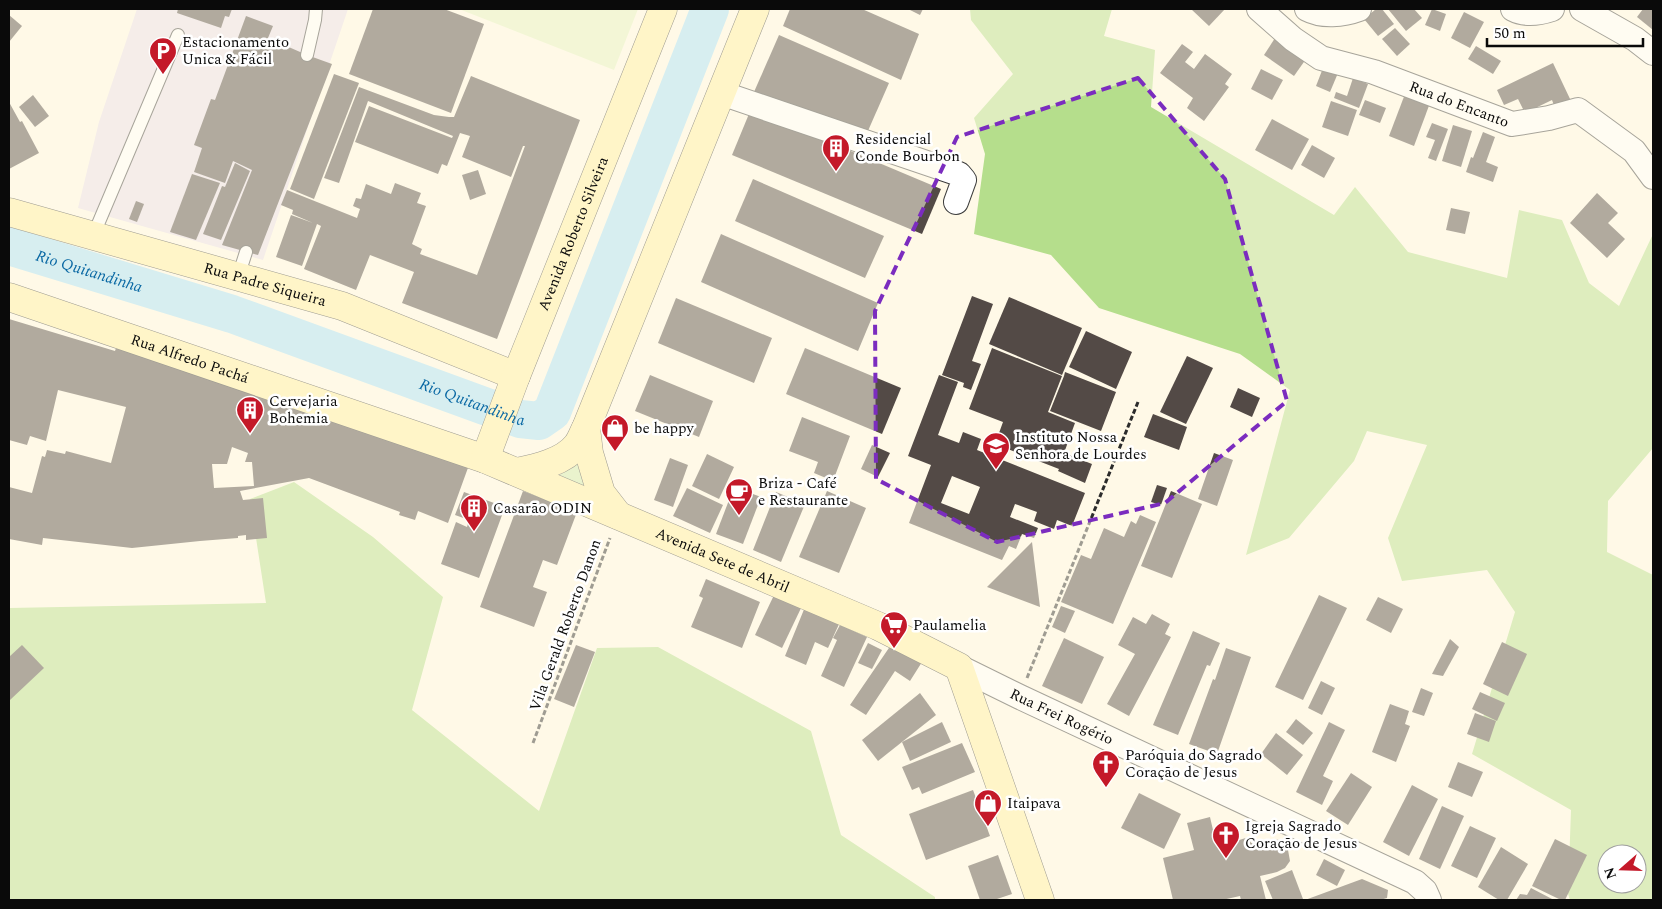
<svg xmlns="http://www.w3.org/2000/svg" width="1662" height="909" viewBox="0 0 1662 909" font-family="Spectral,serif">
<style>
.industrial{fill:#e8ddea}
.green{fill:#d1ecae}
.forest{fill:#b5de8c;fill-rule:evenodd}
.pitch{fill:#e4f2c1}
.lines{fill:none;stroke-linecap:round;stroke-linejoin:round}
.river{stroke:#a7e0fb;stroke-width:38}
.building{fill:#534a46;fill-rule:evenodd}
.service-casing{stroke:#3d3d3d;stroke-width:14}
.minor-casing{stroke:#3d3d3d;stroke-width:26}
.secondary-casing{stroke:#2c2c2c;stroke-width:29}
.path{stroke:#2c2c2c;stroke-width:3;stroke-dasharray:5 2.5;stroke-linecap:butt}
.service{stroke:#fff;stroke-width:12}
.minor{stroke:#fff;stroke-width:24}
.secondary{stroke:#fff0a2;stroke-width:28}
.marked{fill:none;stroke:#7b2cbf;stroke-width:4;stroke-dasharray:10 6;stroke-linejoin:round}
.labels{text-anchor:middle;stroke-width:5;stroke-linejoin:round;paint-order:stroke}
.poi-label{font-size:15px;fill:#0a0a0a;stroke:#fff;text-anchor:start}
.street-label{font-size:15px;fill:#0a0a0a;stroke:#fff}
.water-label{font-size:16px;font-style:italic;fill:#0b69a4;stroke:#fff}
</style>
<rect width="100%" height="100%" fill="#fff9e7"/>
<polygon class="industrial" points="137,9 348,9 263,260 78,208 99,122"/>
<polygon class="green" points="581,460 592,496 552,479 568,470"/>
<g class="forest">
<path d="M970,9H1112L1104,36L1155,50L1151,107L1334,215L1355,187L1408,252L1507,278L1519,210L1562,220L1589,283L1619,306L1653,234V448L1608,501L1607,552L1653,575V900H1570L1568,894L1571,810L1472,754L1515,612L1487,570L1402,581L1388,538L1427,445L1367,431L1354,461L1289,538L1246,555L1290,390L1240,354L1099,308L1051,255L974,234L985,154L974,118L1013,74L971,20ZM1607,854H1637V884H1607Z"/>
<polygon points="294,482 373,537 443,597 412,710 539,811 597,648 658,647 811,731 841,835 935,897 935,900 9,900 9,608 266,603 250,499"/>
</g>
<polygon class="pitch" points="459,9 638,9 614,70"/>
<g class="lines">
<path class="river" id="s1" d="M9,246L232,314L520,419L539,421L552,412L710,9"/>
</g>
<g class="building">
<polygon points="178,9 232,9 229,17 225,16 221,28 177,13"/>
<polygon points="373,9 444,9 484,24 451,113 349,74"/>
<polygon points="790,9 862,9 919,34 901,80 783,26"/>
<polygon points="908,9 923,9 920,15"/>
<polygon points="1191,9 1225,9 1209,26"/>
<polygon points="1376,9 1382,9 1394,24 1378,36 1364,19"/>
<polygon points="1388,9 1414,9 1422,18 1406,31"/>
<polygon points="1432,9 1446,14 1440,31 1425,25"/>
<polygon points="1643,9 1653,9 1653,30 1637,17"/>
<polygon points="1464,12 1484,22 1470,48 1451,38"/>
<polygon points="9,15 22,26 9,42"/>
<polygon points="246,16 273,26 268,38 307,55 332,64 258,255 222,245 252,170 233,161 225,183 194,172 202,148 194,145 211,99 215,100"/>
<polygon points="1395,28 1410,44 1397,56 1382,39"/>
<polygon points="779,35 889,83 864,140 754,92"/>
<polygon points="1275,38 1306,59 1294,76 1264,55"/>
<polygon points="1182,44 1193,52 1185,62 1194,69 1205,54 1232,74 1225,84 1229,87 1204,121 1187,108 1193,98 1160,73"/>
<polygon points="1476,46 1501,61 1493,74 1468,59"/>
<polygon points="1553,63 1571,101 1555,108 1552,100 1525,113 1518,99 1504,105 1497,90"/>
<polygon points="1323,68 1338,73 1330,92 1316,86"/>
<polygon points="1261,69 1283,80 1272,100 1251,89"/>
<polygon points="334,74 359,83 314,199 290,189"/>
<polygon points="471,76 580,120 497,339 402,303 414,272 370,255 356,290 304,269 321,226 317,224 302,266 276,257 291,215 313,223 292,214 293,210 281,205 287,190 357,218 360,209 353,206 356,198 361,199 366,184 391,194 395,183 421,193 417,203 426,206 412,244 422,249 420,254 477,275 525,146 523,146 511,177 462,157 470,136 460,133 447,166 442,164 438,174 355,142 369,106 452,138 453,136 368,101 339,183 324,178 359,87 434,115 449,117 454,117"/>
<polygon points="1353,78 1368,84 1359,108 1334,98 1336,92 1347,96"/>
<polygon points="1405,94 1430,103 1414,146 1389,136"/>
<polygon points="33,95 49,116 35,127 19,107"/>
<polygon points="1365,100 1386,108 1380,123 1359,115"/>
<polygon points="1331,101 1357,110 1348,136 1322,127"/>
<polygon points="9,102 20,122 22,121 39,153 9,169"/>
<polygon points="751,109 941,189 922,234 732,155"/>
<polygon points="1272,119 1309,139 1292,170 1255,150"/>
<polygon points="1432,123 1448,129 1436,161 1428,158 1435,140 1426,137"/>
<polygon points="1453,125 1472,131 1461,167 1442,161"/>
<polygon points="1483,132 1495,137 1486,162 1498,167 1493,182 1466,172 1471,157 1473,158"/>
<polygon points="1312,145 1335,158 1324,178 1301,165"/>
<polygon points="235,163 250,171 221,240 203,234 222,186 225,187"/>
<polygon points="478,170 486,194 470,200 462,175"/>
<polygon points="192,174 220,183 196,240 170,232"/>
<polygon points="753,179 884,236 865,278 735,221"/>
<polygon points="1597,193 1618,213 1608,223 1625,239 1607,258 1570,223"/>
<polygon points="136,201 144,204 137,222 129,219"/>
<polygon points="1451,208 1470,212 1465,234 1446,230"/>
<polygon points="721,234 878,303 858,351 701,282"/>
<polygon points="972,296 993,304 972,361 981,364 971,390 963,387 964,383 942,375"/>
<polygon points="1009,297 1082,328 1062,375 989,344"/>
<polygon points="676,298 772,338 754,383 658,343"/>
<path d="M9,319L115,351L116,348L254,390L469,465L448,523L418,511L415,520L399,515L400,512L309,478L240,491L243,500L263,498L267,538L246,540V535L238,536V538L200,541L132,548L43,538L42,545L9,539V487L32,493L42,456L45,457L47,450L65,454L66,451L111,463L126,407L58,390L46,441L30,436L27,445L9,440ZM232,447L248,453L245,462H252L254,486L214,488L212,464H227Z"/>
<polygon points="1086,331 1132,352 1116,389 1069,367"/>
<polygon points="805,348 901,388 882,434 786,394"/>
<polygon points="992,348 1062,376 1048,412 1075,423 1064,453 1092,464 1085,483 1058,471 1059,469 995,444 1003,422 969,409"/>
<polygon points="1187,356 1213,368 1186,424 1160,412"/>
<polygon points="1065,372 1116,392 1101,431 1050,411 1064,376 1066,377 1064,376"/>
<polygon points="650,375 713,401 699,437 635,411"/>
<path d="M939,375L958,382L938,435L959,443L963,432L981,439L977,450L1085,493L1072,526L1057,520L1054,529L1034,521L1037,512L1015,504L1010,517L1038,528L1034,538L1022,534L1016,549L1009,546L1002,560L909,523L931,465L908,456ZM952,476L980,487L969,514L941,503Z"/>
<polygon points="1238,388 1260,398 1252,417 1230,407"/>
<polygon points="1153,414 1187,427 1179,450 1144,437"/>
<polygon points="802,417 850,436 833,481 814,473 818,462 789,451"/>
<polygon points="872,445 890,453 878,477 861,469"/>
<polygon points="1214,453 1233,460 1217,506 1198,499"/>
<polygon points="707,454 734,467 719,499 692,486"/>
<polygon points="670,458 688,465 673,507 654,500"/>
<polygon points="1157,485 1167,488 1161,505 1151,502"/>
<polygon points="734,487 761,497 743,544 716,534"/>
<polygon points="687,488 723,505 710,533 673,516"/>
<polygon points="523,491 577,512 557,565 543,560 533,587 547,592 534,627 480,607"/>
<polygon points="827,491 866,508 839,573 799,557"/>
<polygon points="1171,491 1202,504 1172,578 1141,566"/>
<polygon points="464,492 505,507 479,578 441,564 456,522 467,527 469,520 455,515"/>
<polygon points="776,492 805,504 781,562 753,550"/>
<polygon points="1140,515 1156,522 1113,624 1061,602 1081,555 1091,559 1104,528 1124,537 1131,521 1136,524"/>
<polygon points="1032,542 1040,607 987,587"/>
<polygon points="706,579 760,602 742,648 691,627 703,598 699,596"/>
<polygon points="775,593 802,606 782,648 755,635"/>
<polygon points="1319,595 1347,608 1303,700 1275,687"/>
<polygon points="1378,597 1403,609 1391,633 1366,620"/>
<polygon points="1061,606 1075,611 1065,633 1052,627"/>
<polygon points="805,607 840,622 828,648 815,642 806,665 785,656"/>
<polygon points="1152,614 1170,624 1165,634 1171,637 1129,716 1107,704 1135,654 1118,645 1133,617 1146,624"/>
<polygon points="840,625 867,637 844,687 821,676 837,640 833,638"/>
<polygon points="1193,631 1220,643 1210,666 1207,665 1178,735 1153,725"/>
<polygon points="1064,638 1104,657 1082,704 1042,686"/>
<polygon points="1450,639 1459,647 1443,676 1432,674"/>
<polygon points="893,642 922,662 910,681 895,671 866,715 850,705"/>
<polygon points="1502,642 1527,654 1508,696 1483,684"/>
<polygon points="868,643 882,650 872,669 858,663"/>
<polygon points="22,645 44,668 10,700 9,698 9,657"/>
<polygon points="576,645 595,652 574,707 554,699"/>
<polygon points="1226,648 1251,657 1217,754 1189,744 1213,679 1215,680"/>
<polygon points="1321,681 1335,688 1322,715 1308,708"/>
<polygon points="1421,688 1433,693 1424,716 1412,712"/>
<polygon points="1480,692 1505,703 1497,721 1472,709"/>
<polygon points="920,693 936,715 878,761 862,740"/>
<polygon points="1390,704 1409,711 1405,724 1410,726 1396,762 1372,752"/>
<polygon points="1475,713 1496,721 1489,742 1467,734"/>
<polygon points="1296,719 1313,733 1303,745 1286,732"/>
<polygon points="942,722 951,742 910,761 902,742"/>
<polygon points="1329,722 1345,730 1323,776 1333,781 1322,805 1296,792"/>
<polygon points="1276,733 1303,755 1287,775 1261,754"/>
<polygon points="962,743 975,772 922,794 919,787 912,790 902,767"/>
<polygon points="1458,762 1483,772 1472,797 1448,787"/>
<polygon points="1351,773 1372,787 1348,825 1326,811"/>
<polygon points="1412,785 1438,799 1409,856 1383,842"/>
<polygon points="973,790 990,836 926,860 909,814"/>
<polygon points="1139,793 1181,814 1164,849 1121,828"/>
<polygon points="1442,806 1464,816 1440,869 1419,859"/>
<polygon points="1210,817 1213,830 1232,825 1236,841 1249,837 1251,843 1270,839 1280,840 1288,850 1290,861 1285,868 1277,872 1260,876 1266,900 1241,900 1240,896 1222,900 1173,900 1163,858 1194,850 1187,823"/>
<polygon points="1470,826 1496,838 1477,878 1451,866"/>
<polygon points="1555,839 1587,855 1565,900 1561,900 1532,886"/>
<polygon points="1501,847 1528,864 1507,900 1499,900 1478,887"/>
<polygon points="998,855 1012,894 994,900 980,900 968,866"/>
<polygon points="1324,859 1345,870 1337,886 1316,875"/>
<polygon points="1292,870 1303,899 1300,900 1273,900 1265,881"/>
<polygon points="1362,879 1388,890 1387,898 1380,900 1305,900"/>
<polygon points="1531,888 1554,900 1516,900 1520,894 1527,895"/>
</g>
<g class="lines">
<g class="service-casing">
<g id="service">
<polyline points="307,55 315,20 316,9"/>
<polyline points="93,236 178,35"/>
<polyline points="238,277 246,252"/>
</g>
</g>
<g class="minor-casing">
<g id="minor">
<path id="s2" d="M1259,9L1293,39L1321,58L1374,72L1512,124L1549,118L1578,110L1634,151L1653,177"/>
<path d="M1307,9C1322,17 1343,15 1359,9"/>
<path d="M1513,9C1526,16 1540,13 1552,9"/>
<polyline points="1582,9 1635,39 1653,53"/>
<polyline points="721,93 959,174 964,180 956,202"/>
<path id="s3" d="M959,667L1020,697L1415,882L1425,891L1429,900"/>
</g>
</g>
<g class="secondary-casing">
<g id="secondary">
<path id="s4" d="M9,212L342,306L516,376"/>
<path id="s5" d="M9,297L485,459L878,626L959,667L1040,900"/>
<polyline points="586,428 589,453 601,493 618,515"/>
<path id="s6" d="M485,459L516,376L663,9"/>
<path d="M517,472C536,468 564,462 577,445C581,440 583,433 586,428L755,9"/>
</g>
</g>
<g class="path">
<polyline points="1027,678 1138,402"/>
<polyline points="533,743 610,538"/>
</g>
<use href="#service" class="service"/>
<use href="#minor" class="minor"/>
<use href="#secondary" class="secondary"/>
</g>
<path d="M0 0H1662V909H0ZM1138,78L1225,179L1287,401L1165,503L997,542L876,479L875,311L957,137Z" fill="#fff9e7" fill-opacity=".55" fill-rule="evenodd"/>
<path class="marked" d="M1138,78L1225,179L1287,401L1165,503L997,542L876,479L875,311L957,137Z"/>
<defs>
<g id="parking-pin" transform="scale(1.4375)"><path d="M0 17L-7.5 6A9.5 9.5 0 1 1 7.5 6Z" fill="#c41929" stroke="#fff"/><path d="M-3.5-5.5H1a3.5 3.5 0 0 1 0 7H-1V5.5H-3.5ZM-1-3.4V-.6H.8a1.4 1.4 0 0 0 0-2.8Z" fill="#fff"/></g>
<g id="building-pin" transform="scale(1.4375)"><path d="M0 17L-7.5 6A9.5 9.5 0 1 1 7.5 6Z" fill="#c41929" stroke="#fff"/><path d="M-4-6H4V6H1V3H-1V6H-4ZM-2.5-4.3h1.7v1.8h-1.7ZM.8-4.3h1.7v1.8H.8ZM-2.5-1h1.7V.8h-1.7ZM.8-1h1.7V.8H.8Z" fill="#fff"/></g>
<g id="shop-pin" transform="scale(1.4375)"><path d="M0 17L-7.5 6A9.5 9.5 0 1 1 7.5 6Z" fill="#c41929" stroke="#fff"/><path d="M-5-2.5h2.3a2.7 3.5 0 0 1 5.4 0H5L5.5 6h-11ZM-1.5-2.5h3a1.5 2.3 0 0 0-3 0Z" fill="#fff"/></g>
<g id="school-pin" transform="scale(1.4375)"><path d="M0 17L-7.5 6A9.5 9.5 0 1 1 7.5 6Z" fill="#c41929" stroke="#fff"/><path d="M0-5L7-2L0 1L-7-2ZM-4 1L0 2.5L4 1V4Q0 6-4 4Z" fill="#fff"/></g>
<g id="cafe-pin" transform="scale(1.4375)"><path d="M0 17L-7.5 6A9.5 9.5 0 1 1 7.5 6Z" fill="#c41929" stroke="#fff"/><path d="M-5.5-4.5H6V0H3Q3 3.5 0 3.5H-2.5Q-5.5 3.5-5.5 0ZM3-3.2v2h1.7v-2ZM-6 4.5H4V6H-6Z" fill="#fff"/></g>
<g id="supermarket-pin" transform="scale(1.4375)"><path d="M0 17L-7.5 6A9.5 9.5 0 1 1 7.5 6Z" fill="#c41929" stroke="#fff"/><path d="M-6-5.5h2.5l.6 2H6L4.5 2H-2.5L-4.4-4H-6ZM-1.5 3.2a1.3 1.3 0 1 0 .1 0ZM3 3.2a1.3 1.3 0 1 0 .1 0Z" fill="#fff"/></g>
<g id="church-pin" transform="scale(1.4375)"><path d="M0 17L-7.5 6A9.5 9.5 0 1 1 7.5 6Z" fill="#c41929" stroke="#fff"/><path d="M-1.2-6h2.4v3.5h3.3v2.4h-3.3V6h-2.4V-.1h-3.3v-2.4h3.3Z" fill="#fff"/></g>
</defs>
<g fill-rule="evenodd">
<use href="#parking-pin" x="163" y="51"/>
<use href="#building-pin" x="836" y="148"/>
<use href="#building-pin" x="250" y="410"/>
<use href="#shop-pin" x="615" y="428"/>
<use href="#school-pin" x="996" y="446"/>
<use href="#cafe-pin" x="739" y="492"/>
<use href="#building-pin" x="474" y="508"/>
<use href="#supermarket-pin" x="894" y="625"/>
<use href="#church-pin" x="1106" y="764"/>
<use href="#shop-pin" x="988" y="803"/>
<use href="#church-pin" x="1226" y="835"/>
</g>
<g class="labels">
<g class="poi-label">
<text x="182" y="47">Estacionamento<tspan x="182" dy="17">Unica &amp; Fácil</tspan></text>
<text x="855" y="144">Residencial<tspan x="855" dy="17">Conde Bourbon</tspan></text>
<text x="269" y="406">Cervejaria<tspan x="269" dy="17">Bohemia</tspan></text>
<text x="634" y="433">be happy</text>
<text x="1015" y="442">Instituto Nossa<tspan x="1015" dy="17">Senhora de Lourdes</tspan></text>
<text x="758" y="488">Briza - Café<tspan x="758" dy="17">e Restaurante</tspan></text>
<text x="493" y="513">Casarão ODIN</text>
<text x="913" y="630">Paulamelia</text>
<text x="1125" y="760">Paróquia do Sagrado<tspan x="1125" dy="17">Coração de Jesus</tspan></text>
<text x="1007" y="808">Itaipava</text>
<text x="1245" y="831">Igreja Sagrado<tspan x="1245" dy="17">Coração de Jesus</tspan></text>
</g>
<g class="street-label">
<text dy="5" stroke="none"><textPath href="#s2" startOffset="225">Rua do Encanto</textPath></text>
<text dy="5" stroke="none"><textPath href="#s6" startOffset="242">Avenida Roberto Silveira</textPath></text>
<text dy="5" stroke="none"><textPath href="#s4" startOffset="266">Rua Padre Siqueira</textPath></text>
<text dy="5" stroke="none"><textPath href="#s5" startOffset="191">Rua Alfredo Pachá</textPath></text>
<text dy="5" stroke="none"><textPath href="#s5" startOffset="761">Avenida Sete de Abril</textPath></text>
<text transform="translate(565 625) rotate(-70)" y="5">Vila Gerald Roberto Danon</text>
<text dy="5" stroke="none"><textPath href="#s3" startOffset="114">Rua Frei Rogério</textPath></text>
</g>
<g class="water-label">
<text dy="6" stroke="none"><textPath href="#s1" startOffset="84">Rio Quitandinha</textPath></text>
<text dy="6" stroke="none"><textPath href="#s1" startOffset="489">Rio Quitandinha</textPath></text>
</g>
</g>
<rect width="1662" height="909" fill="none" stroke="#0a0a0a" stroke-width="20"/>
<g transform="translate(1622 869) rotate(250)"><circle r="24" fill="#ffffff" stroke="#9d9d9d"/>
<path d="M0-4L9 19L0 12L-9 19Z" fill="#c41929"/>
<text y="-8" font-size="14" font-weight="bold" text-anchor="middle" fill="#0a0a0a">N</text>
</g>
<path d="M1487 38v8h156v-8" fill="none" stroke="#0a0a0a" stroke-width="2.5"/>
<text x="1494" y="38" font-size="15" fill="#0a0a0a" stroke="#ffffff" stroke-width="4" paint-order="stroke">50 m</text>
</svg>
